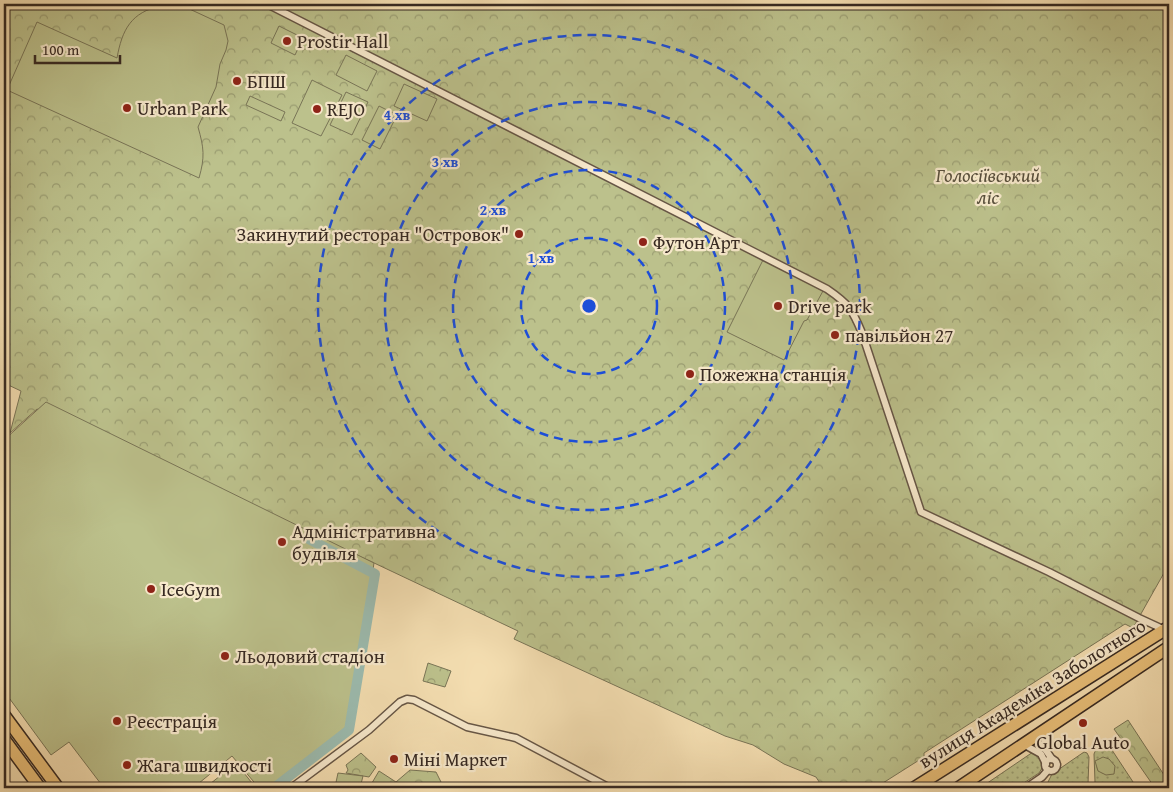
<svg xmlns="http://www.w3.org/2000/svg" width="1173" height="792" viewBox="0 0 1173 792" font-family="'Gentium Book Plus',serif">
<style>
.grass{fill:url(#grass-dots);stroke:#797557}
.forest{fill:url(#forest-crowns);stroke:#797557}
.pitch{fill:#bcc18c;stroke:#797557}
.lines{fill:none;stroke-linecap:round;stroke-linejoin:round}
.river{stroke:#9cbcb0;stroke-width:10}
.street-casing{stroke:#665646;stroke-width:9}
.highway-casing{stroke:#362922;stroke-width:14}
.street{stroke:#f8eacd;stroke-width:6}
.highway{stroke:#eac079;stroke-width:11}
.ring{fill:none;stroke:#1d4ed8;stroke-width:2.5;stroke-dasharray:9 6}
.poi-dot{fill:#8f2418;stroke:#f8eacd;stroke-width:2}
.labels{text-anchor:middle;stroke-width:4.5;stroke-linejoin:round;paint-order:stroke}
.poi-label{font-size:19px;fill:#362922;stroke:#f8eacd;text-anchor:start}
.park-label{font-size:19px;font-style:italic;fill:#584f3c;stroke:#f8eacd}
.street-label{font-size:19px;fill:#362922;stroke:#f8eacd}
.centre{fill:#1d4ed8;stroke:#f8eacd;stroke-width:2.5}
.ring-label{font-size:15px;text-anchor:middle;font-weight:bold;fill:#1d4ed8;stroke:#f8eacd;stroke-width:4.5;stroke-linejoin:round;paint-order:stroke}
</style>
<defs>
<pattern id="grass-dots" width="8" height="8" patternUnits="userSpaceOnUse" patternTransform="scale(1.25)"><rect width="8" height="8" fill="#bcc18c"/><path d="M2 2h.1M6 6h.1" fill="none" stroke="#9a9d72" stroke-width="1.8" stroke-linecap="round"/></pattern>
<pattern id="forest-crowns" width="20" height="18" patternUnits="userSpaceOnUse" patternTransform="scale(1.25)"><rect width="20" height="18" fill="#bcc18c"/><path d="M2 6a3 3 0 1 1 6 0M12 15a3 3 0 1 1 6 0" fill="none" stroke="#9a9d72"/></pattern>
</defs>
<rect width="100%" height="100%" fill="#f5dfb2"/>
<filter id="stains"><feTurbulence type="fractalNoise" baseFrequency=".004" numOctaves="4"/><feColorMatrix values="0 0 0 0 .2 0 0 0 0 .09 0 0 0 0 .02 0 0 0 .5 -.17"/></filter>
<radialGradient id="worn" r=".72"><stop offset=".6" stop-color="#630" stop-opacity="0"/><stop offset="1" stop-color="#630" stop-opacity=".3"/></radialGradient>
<g class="grass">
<polygon points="1105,745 1110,747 1137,788 1121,788 1120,785 1098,785 1095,782 1094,754 1097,747"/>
<polygon points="1033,752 1040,756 1044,765 1039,773 1016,788 980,788"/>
<path d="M1084,752L1087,753L1089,757L1088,784L1082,788L1078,787C1072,790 1061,789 1055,786L1054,788H1045L1052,774Z"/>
</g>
<g class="forest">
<polygon points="4,4 1169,4 1169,564 1133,628 1125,624 924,753 924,757 875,788 823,788 816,777 784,764 753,745 725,736 514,639 518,631 372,562 37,409 10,433 21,391 4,383"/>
<polygon points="428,663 451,671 445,687 423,681"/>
<polygon points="1128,720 1168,781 1158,788 1155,788 1114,729"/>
<polygon points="361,753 376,767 369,777 346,773 348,770 346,765"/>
<polygon points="410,770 436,772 444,788 369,788 379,771 396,782"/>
</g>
<g class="pitch">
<path d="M161,6H183L224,25L228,41L226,50L220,64L216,87L198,127C204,148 205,157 199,178L7,90L37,22L117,58C122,30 131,12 161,6Z"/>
<polygon points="279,26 303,38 295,55 271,43"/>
<polygon points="346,55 377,71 367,91 336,75"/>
<polygon points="312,80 342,95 321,136 292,123"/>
<polygon points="404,84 437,99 427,121 394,106"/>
<polygon points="346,92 368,102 352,135 330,125"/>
<polygon points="250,96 285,112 281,121 246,105"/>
<polygon points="379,106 397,115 380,149 362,140"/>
<polygon points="763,260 823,291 807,320 804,321 784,360 727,332"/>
<polygon points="46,402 374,563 348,729 271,788 259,788 232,756 193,788 104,788 69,742 51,755 4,691 4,440"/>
<polygon points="1103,757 1109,759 1115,766 1114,774 1106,775 1098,771 1095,761"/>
<polygon points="236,763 256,788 205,788 231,767"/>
<polygon points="338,773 363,776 360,788 335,787"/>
</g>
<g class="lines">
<polyline class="river" points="274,788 349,730 375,574 307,538"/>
<g class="street-casing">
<g id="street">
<path d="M267,4L827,289C849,304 852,309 862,333L921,512L1049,572L1139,618L1165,630"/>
<polyline points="1045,730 1045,749 1052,759"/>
<polyline points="1023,744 1041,754 1046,764"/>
<circle cx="1051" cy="765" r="6"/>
<polyline points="291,788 369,730 400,702 407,699 414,700 467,727 516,738 610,788"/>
<polyline points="1026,788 1042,777 1048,770"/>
</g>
</g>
<g class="highway-casing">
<g id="highway">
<polyline points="4,715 58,788"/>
<polyline points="4,739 40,788"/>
<polyline points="914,788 1169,627"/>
<polyline points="958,788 1169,647"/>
</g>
</g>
<use href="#street" class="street"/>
<use href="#highway" class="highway"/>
</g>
<g class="ring">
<circle cx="589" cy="306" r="68"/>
<circle cx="589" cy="306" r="136"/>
<circle cx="589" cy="306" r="204"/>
<circle cx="589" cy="306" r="271"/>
</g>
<g class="poi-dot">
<circle cx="287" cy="41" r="5"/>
<circle cx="237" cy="81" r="5"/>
<circle cx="127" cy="108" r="5"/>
<circle cx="317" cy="109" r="5"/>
<circle cx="519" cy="234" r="5"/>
<circle cx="643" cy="242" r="5"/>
<circle cx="778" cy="306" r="5"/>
<circle cx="835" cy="335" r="5"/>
<circle cx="690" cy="374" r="5"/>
<circle cx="282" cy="542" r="5"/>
<circle cx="151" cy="589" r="5"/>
<circle cx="225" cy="656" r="5"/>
<circle cx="117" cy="721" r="5"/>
<circle cx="1083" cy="723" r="5"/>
<circle cx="394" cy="759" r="5"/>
<circle cx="127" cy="765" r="5"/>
</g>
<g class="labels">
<g class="poi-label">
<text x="297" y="48">Prostir Hall</text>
<text x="247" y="88">БПШ</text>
<text x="137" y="115">Urban Park</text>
<text x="327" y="116">REJO</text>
<text x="509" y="241" text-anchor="end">Закинутий ресторан "Островок"</text>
<text x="653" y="249">Футон Арт</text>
<text x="788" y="313">Drive park</text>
<text x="845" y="342">павільйон 27</text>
<text x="700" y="381">Пожежна станція</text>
<text x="292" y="538">Адміністративна<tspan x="292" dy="22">будівля</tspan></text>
<text x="161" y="596">IceGym</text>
<text x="235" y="663">Льодовий стадіон</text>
<text x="127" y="728">Реєстрація</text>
<text x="1083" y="749" text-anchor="middle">Global Auto</text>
<text x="404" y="766">Міні Маркет</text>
<text x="137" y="772">Жага швидкості</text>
</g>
<g class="park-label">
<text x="988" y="182">Голосіївський<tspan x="988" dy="22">ліс</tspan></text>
</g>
<g class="street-label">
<text transform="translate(1032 693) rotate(-32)" y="7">вулиця Академіка Заболотного</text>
</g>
</g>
<circle cx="589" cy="306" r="8" class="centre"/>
<g class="ring-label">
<text x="397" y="120">4 хв</text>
<text x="445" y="167">3 хв</text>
<text x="493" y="215">2 хв</text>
<text x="541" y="263">1 хв</text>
</g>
<rect width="1173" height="792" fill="none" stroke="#f5dfb2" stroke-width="20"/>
<rect x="5" y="5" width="1163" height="782" fill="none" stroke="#362922" stroke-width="2.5"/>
<rect x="10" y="10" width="1153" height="772" fill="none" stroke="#362922"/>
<path d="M35 55v8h85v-8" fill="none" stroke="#362922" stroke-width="2.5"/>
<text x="42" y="55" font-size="15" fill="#362922" stroke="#f8eacd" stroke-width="4" paint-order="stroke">100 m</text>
<rect width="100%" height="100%" filter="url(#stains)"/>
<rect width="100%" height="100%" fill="url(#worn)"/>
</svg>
